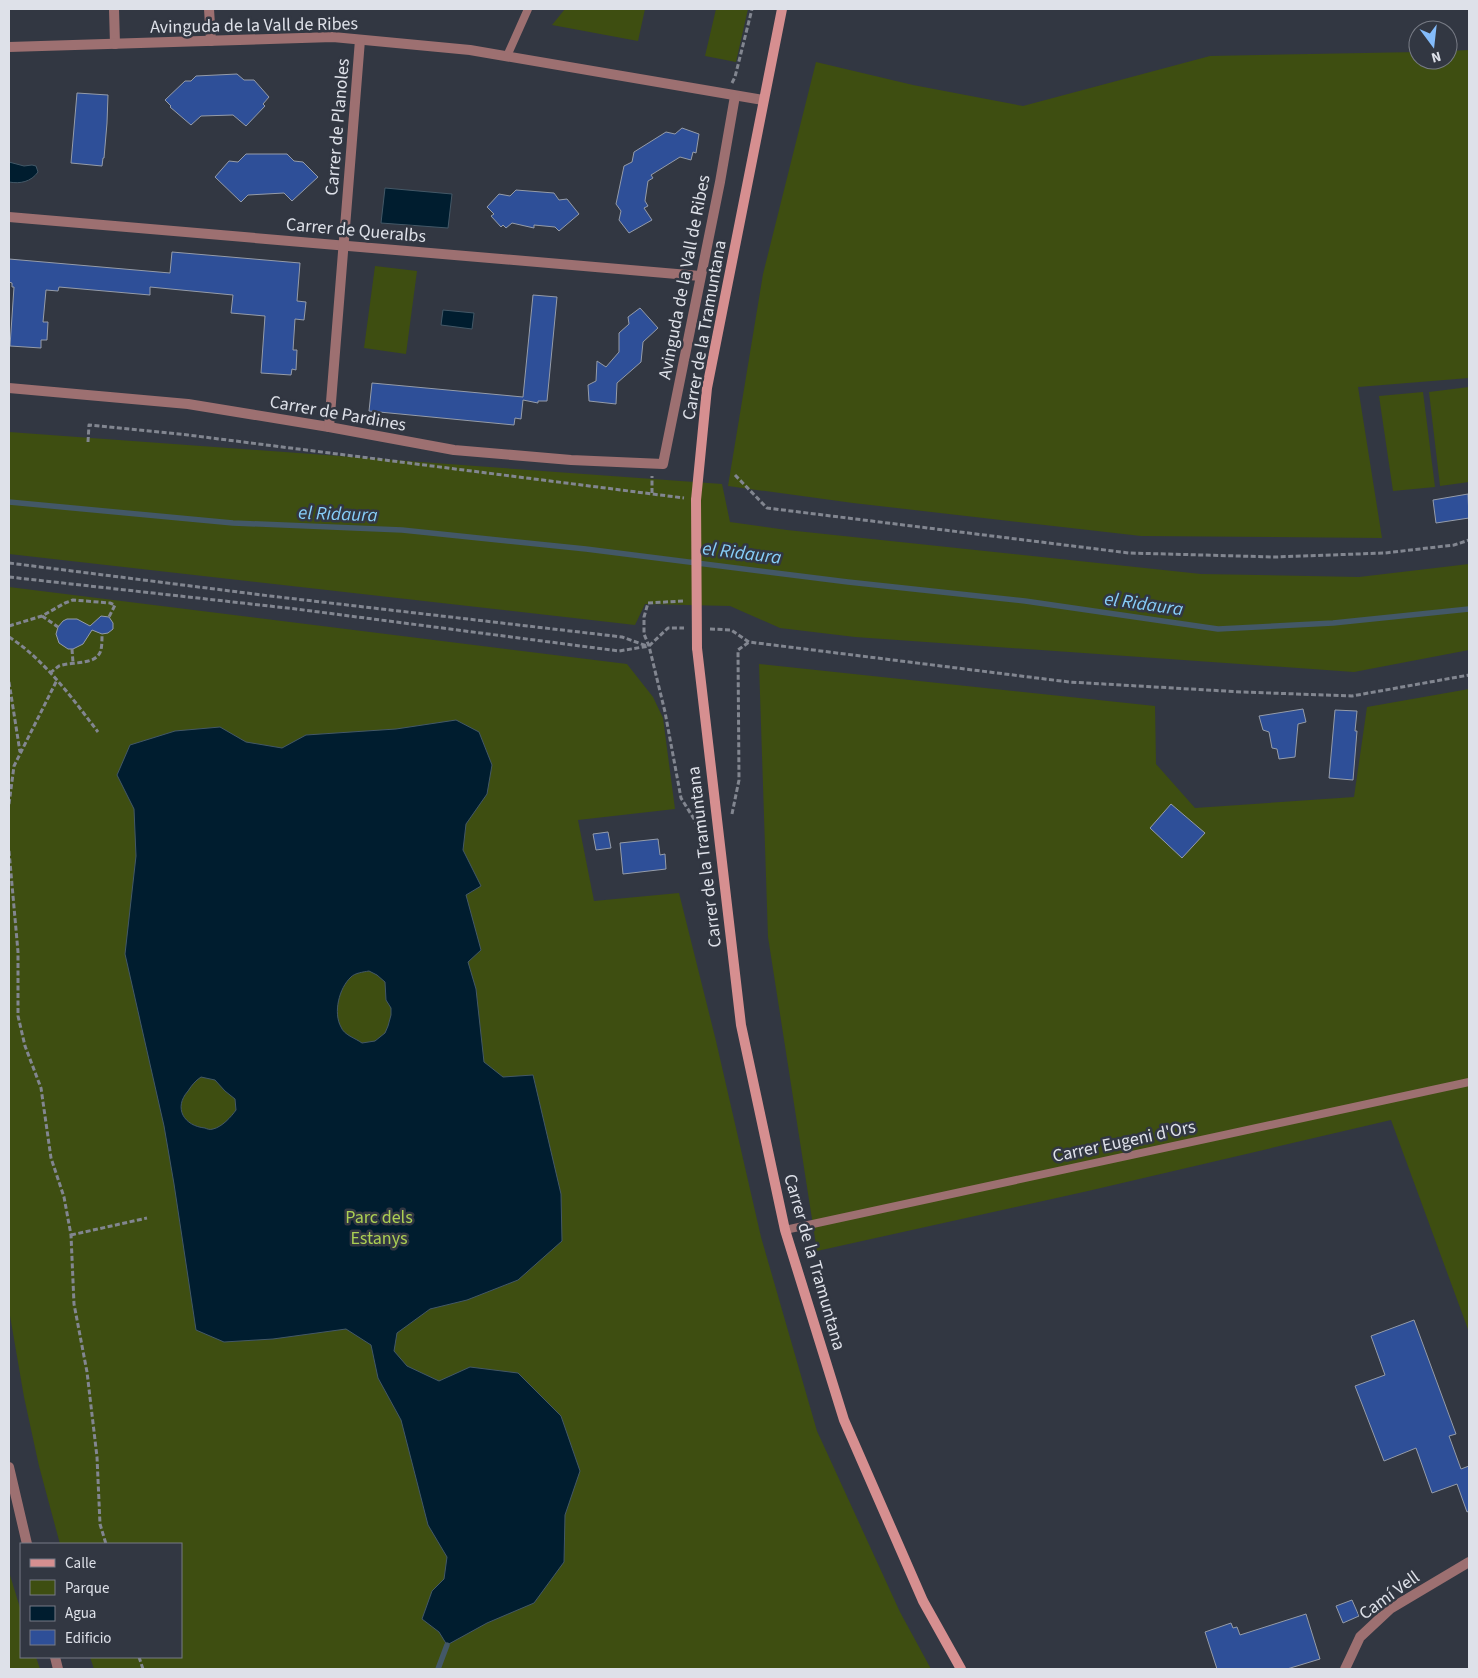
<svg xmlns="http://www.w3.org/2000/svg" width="1478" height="1678" viewBox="0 0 1478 1678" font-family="'Source Sans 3',sans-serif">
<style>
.green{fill:#3e4e11}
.water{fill:#001d2f;stroke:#435867;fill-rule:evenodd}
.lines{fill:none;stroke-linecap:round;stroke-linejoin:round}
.stream{stroke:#435867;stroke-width:5.5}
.building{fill:#2e4f98;stroke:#959ca9}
.path{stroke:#828690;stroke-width:3;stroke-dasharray:5 2.5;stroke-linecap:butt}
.lane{stroke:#9d7071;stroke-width:8}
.street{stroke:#9d7071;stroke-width:10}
.secondary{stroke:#d68f90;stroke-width:10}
.secondary-bridge{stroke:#d68f90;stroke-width:10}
.labels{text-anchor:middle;stroke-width:5;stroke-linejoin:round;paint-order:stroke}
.street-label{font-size:18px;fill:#dee1e9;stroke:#323742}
.park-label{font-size:18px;fill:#accf53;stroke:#323742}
.water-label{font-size:19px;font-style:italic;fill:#87cef9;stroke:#323742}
</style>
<rect width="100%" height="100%" fill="#323742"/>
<g class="green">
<polygon points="565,9 645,9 638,41 552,25"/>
<polygon points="716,9 748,9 736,62 705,56"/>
<polygon points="1469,50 1469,378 1358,387 1382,538 1141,536 853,503 728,486 763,274 816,62 913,85 1023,106 1210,56 1418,52 1418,60 1448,60 1448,51"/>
<polygon points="375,266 417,271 406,354 364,348"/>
<polygon points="1469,387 1469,482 1440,486 1429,392"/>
<polygon points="1423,392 1435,487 1393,491 1379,396"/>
<polygon points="9,432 722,484 730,522 787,530 1201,574 1359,577 1469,564 1469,650 1354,672 855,637 780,628 730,606 645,604 635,625 9,554"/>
<polygon points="9,587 627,664 653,697 663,718 675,809 578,820 594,901 679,893 716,1041 761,1237 817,1431 900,1612 931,1669 94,1669 90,1657 181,1657 181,1544 60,1544 39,1466 24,1397 9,1310"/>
<polygon points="759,664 1155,706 1156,764 1195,808 1354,797 1367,707 1469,689 1469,1332 1391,1120 1088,1191 817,1251 768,937"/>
<polygon points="9,1572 21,1611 21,1657 36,1657 40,1669 9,1669"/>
</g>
<g class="water">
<path d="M9,162L24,166L32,165L36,166L38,172C31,182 20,184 9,182Z"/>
<polygon points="385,188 452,194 448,228 381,223"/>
<polygon points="443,310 474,313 472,329 441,325"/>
<path d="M456,720L479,732L492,765L487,794L466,824L463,850L481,886L466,895L481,950L468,962L476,989L484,1062L503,1077L533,1075L561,1194L562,1241L518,1280L467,1300L430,1309L397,1333L394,1351L407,1366L439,1381L470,1367L518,1373L561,1416L580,1471L565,1515L564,1562L534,1603L487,1623L447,1645L439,1632L422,1619L432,1591L444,1579L447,1557L428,1525L401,1420L378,1378L371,1345L346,1329L273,1339L224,1342L196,1330L174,1184L164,1126L125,954L136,856L134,809L117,775L130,745L175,731L220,727L246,742L282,748L306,735L396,729ZM369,971L377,975L385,982L386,1000L391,1008V1015L388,1026L385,1033L375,1041L362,1043C355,1038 344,1035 341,1027C333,1013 339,988 351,977C355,973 363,972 369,971ZM201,1077L215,1080L225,1091L235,1099L236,1110C231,1117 222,1127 213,1129C210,1130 207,1129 205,1128C184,1126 173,1108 188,1091C192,1085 195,1081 201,1077Z"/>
</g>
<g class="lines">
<g class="stream">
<polyline points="9,502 233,523 402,530 586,549 848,582 1025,601 1218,629 1333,623 1469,609"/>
<polyline points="438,1669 447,1645"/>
</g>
</g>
<g class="building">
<polygon points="237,74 244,80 254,80 269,97 263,104 265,106 246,126 233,115 201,116 191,125 170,107 171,106 165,100 185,81 191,81 196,76"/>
<polygon points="77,93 108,95 107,123 104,158 103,158 102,166 71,163"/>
<polygon points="682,128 699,134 696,153 693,152 691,160 680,157 651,175 653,178 648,181 645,201 648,206 644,208 652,220 629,233 619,220 621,211 616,204 624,166 632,162 634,152 666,132 675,134"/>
<polygon points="246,154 287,154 294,161 303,162 318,177 292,201 284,193 248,195 241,202 215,177 229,161 238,162"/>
<polygon points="516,190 554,193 559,200 567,199 579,214 559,231 555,227 534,225 534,228 512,223 506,228 503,225 501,227 491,216 494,214 487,207 499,194 510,196"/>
<polygon points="172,252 300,263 297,301 306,302 304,320 295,319 293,350 297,350 296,370 292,369 291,375 261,373 265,316 231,313 233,295 150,287 150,295 59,287 58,291 46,290 43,322 48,322 47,340 41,340 41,348 10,346 14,287 12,287 12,283 9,282 9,259 170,273"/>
<polygon points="533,295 557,297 547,401 538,401 538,403 523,400 521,419 515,418 514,425 369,411 372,383 523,397"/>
<polygon points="640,308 658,328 643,342 641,362 617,383 616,404 589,401 588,385 596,381 597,361 606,367 619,352 619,333 629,324 628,317"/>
<polygon points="1468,494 1469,518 1436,523 1433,500"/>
<polygon points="101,616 109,617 113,623 113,629 108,633 102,634 92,630 83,644 73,649 68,649 59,643 56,634 58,627 63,621 67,619 77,619 90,626"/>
<polygon points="1303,709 1306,722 1298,724 1295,757 1279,759 1277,749 1272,748 1269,732 1263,730 1259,716"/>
<polygon points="1335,710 1357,711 1355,731 1357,731 1353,780 1329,778"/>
<polygon points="1171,804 1205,833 1182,858 1150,828"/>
<polygon points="608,832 611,848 596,850 593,834"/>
<polygon points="658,839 660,855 665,854 666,869 623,874 620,843"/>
<polygon points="1414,1320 1456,1434 1449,1436 1461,1469 1469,1466 1469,1511 1467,1512 1457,1484 1432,1493 1416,1448 1384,1461 1355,1386 1385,1375 1371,1336"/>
<polygon points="1352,1600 1359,1616 1343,1623 1336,1606"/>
<polygon points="1306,1614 1320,1659 1287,1669 1217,1669 1205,1632 1231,1623 1233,1628 1237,1627 1240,1635"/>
</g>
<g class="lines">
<g class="path">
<polyline points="732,83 735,77 752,9"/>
<polyline points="88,442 89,425 188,435 684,498"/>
<polyline points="735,475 767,508 1129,553 1275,557 1385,553 1454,545 1469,540"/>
<polyline points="652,493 652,476"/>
<polyline points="9,563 270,596 622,637 647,646"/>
<polyline points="9,577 296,609 619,651 649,646 668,628 684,628"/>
<polyline points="683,601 648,603 644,617 644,634 649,646 665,712 681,798 704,835"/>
<polyline points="42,616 58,627"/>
<polyline points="9,626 42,616 65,603 73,600 110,603 115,605 109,617"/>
<polyline points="710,629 731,630 749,642 1069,682 1242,692 1352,696 1469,675"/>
<path d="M9,637C44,659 73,699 98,732"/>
<polyline points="72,649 73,663"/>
<path d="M50,673C53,671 56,668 59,666C71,661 97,666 101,650C102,645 102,639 102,634"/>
<polyline points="9,682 20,752"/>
<polyline points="9,804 14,766 57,680"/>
<polyline points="732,814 739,780 738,650 749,642"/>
<polyline points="9,851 18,952 18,1016 25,1046 41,1088 51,1158 64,1197 71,1235 74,1304 87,1372 97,1457 100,1524 106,1544"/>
<polyline points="71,1235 147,1218"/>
<polyline points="139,1657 143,1669"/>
</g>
<g class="lane">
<polyline points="507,56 528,9"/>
<polyline points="785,1230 1469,1082"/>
</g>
<g class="street">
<polyline points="114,9 115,44"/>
<polyline points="209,9 211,41"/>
<polyline points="9,47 333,37 470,50 763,100"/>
<polyline points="9,217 700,276"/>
<polyline points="9,388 188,404 329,427 454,450 571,460 663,464 720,182 735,96"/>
<polyline points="329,427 360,40"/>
<polyline points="9,1467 27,1544"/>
<polyline points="55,1657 58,1669"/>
<polyline points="1345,1669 1360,1637 1390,1609 1469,1562"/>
</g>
<g class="secondary">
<polyline points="696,500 707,388 782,9"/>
<polyline points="697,648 741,1025 785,1230 844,1420 923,1601 961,1669"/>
</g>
<polyline class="secondary-bridge" points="696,500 697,648"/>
</g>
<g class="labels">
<g class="street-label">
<text transform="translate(254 25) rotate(-1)" y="6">Avinguda de la Vall de Ribes</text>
<text transform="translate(337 127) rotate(-85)" y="6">Carrer de Planoles</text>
<text transform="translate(356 230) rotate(5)" y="6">Carrer de Queralbs</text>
<text transform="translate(684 277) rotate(-79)" y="6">Avinguda de la Vall de Ribes</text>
<text transform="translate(704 330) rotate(-80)" y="6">Carrer de la Tramuntana</text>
<text transform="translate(338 413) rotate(10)" y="6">Carrer de Pardines</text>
<text transform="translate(704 857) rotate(-97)" y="6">Carrer de la Tramuntana</text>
<text transform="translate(1124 1141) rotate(-12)" y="6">Carrer Eugeni d'Ors</text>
<text transform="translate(815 1262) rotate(74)" y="6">Carrer de la Tramuntana</text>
<text transform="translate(1389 1595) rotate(-36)" y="6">Camí Vell</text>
</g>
<g class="park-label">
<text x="379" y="1223">Parc dels<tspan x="379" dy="21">Estanys</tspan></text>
</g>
<g class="water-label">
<text transform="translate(338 513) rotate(2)" y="7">el Ridaura</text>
<text transform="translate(742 552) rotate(7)" y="7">el Ridaura</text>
<text transform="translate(1144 603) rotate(8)" y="7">el Ridaura</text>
</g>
</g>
<rect width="1478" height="1678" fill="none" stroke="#dee1e9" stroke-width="20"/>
<rect x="20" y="1543" width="162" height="115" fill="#323742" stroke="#777b85"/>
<rect x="30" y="1559" width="25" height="8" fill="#d68f90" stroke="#777b85"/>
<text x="65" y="1568" font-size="15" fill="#dee1e9">Calle</text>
<rect x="30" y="1580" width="25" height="15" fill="#3e4e11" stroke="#777b85"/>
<text x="65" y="1593" font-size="15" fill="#dee1e9">Parque</text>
<rect x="30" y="1606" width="25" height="15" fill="#001d2f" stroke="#777b85"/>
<text x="65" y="1618" font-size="15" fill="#dee1e9">Agua</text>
<rect x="30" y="1630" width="25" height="15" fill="#2e4f98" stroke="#777b85"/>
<text x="65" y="1643" font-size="15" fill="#dee1e9">Edificio</text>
<g transform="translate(1433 45) rotate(165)"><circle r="24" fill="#323742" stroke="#777b85"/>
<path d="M0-4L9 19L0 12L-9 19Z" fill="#84bcfb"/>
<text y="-8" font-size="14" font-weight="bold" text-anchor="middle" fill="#dee1e9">N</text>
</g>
</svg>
